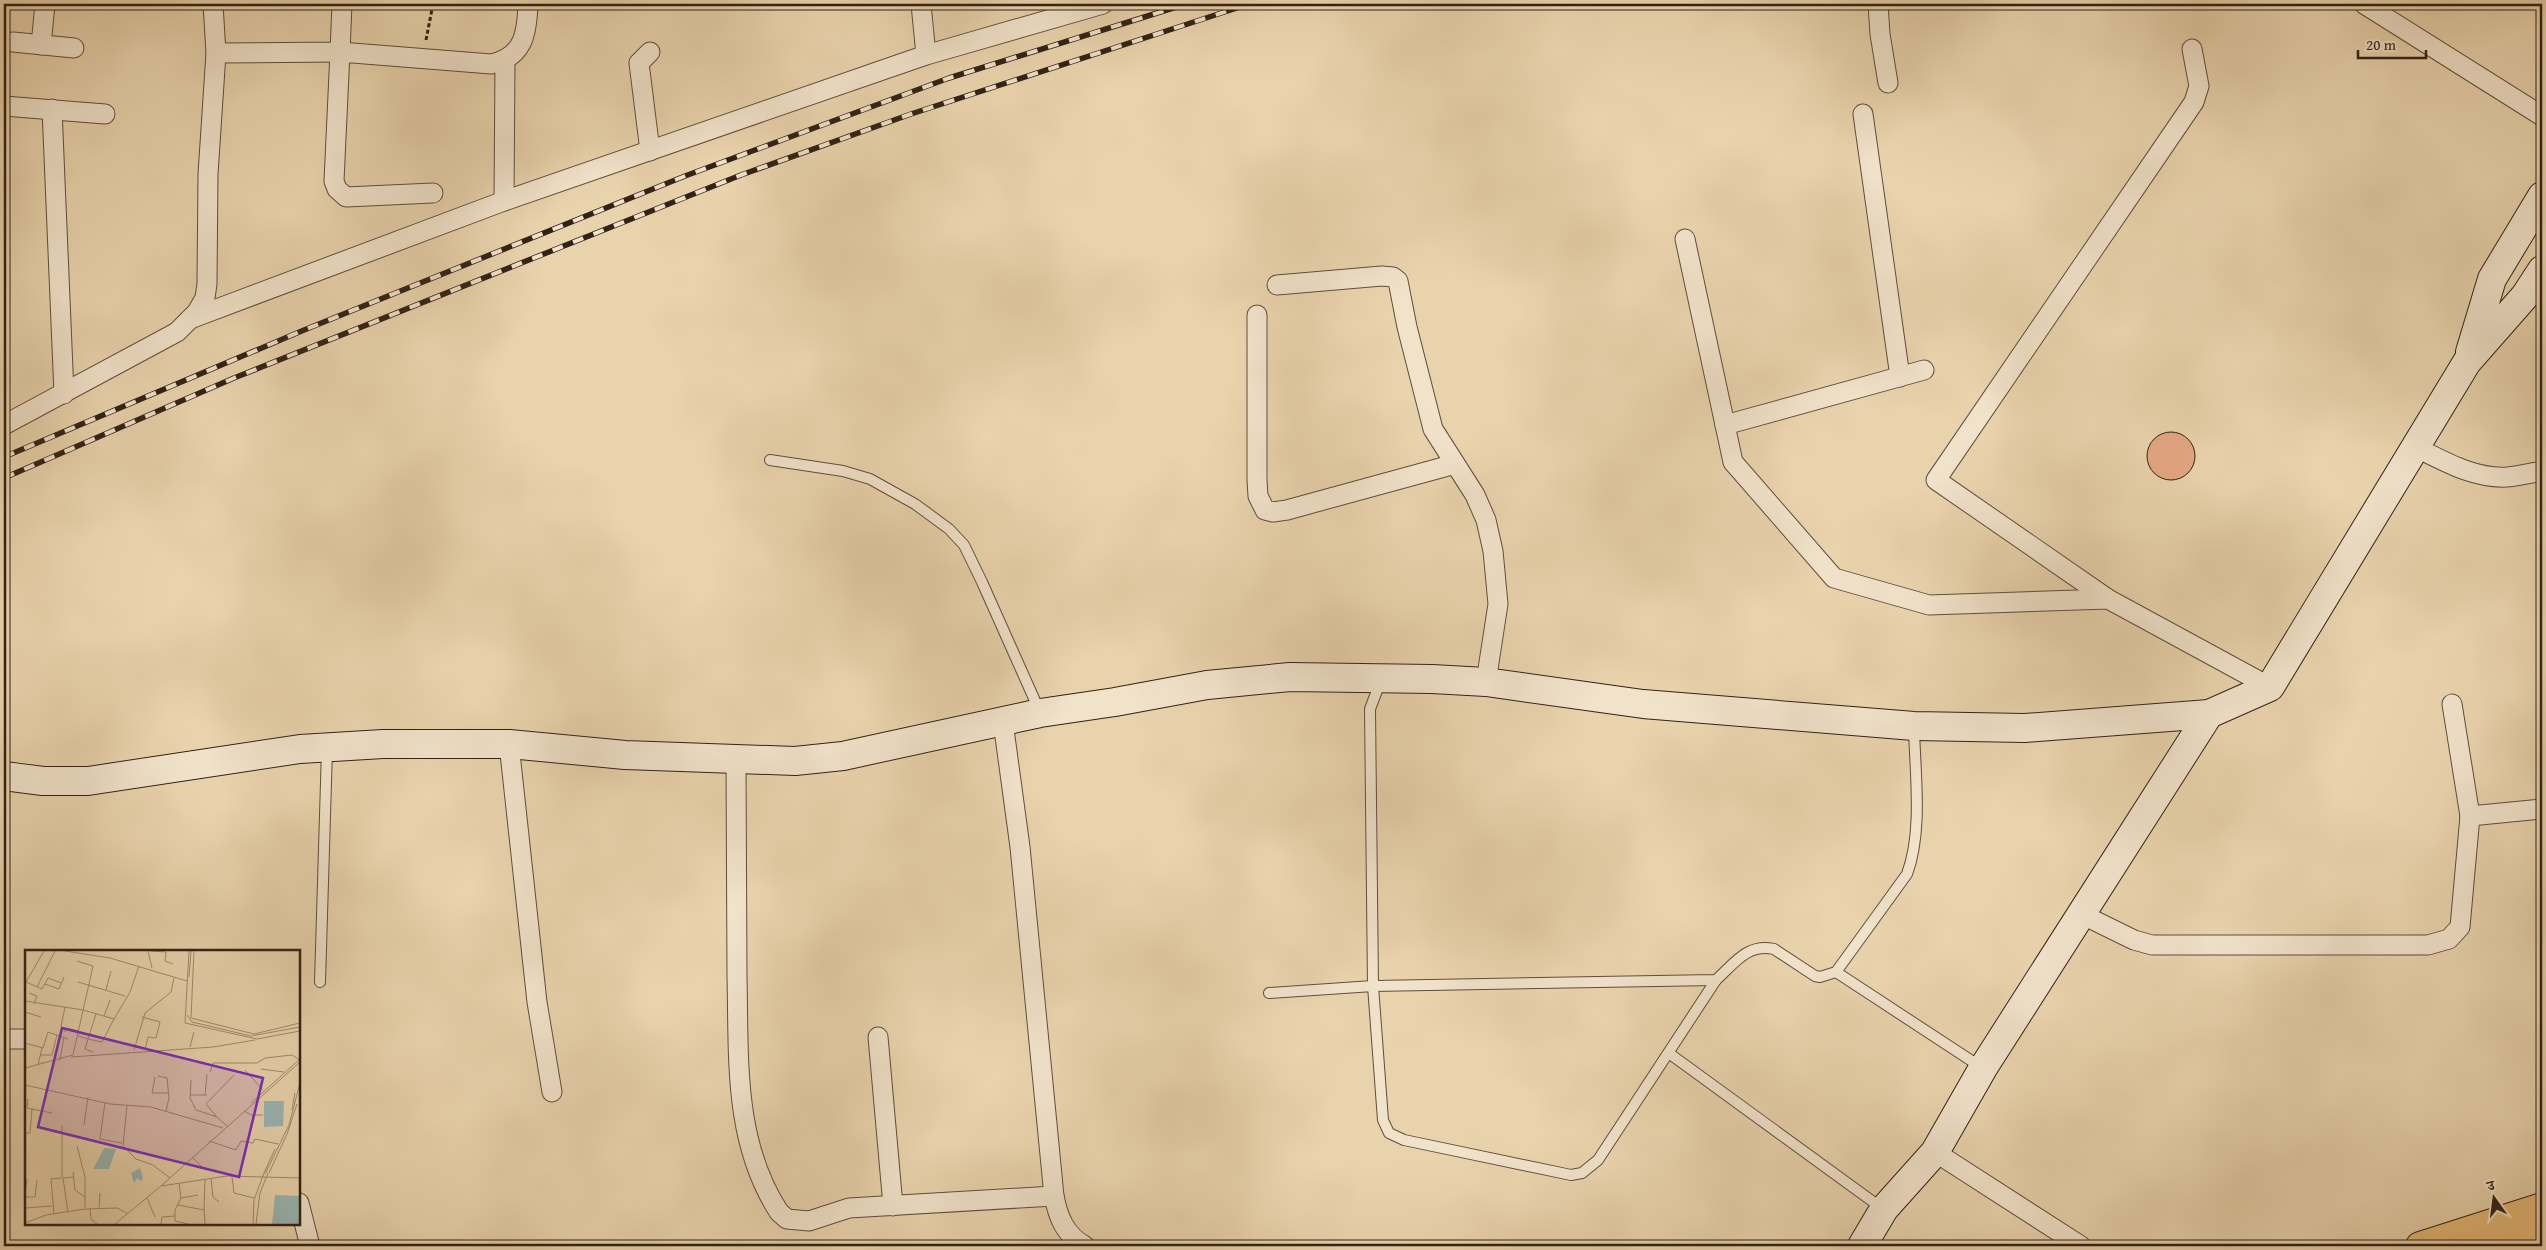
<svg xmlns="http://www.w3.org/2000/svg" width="2546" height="1250" viewBox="0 0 2546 1250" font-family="'Gentium Book Plus','Noto Serif Devanagari',serif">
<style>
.building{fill:#e5a784;stroke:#312215}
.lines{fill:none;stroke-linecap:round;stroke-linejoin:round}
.lane-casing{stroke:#5f4e3b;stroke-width:12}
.street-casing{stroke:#5f4e3b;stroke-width:21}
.secondary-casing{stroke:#312215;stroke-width:30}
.highway-casing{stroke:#312215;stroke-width:30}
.path{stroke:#312215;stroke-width:3;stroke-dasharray:4 2.5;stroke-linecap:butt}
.lane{stroke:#f1e2ca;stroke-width:10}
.street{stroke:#f1e2ca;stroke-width:19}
.secondary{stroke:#f1e2ca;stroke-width:28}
.highway{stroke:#e4ba76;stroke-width:28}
.rail-casing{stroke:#312215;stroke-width:5.5}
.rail{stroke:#f1e2ca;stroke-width:4;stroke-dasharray:11;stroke-linecap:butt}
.inset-road{fill:none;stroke:#9f8c70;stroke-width:1}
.view{fill:#7b2cbf;fill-opacity:0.15;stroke:#7b2cbf;stroke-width:2.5}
.inset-edge{fill:none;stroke:#312215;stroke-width:2.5}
</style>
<rect width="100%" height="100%" fill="#e9d3ad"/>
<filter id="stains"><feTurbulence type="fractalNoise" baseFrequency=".004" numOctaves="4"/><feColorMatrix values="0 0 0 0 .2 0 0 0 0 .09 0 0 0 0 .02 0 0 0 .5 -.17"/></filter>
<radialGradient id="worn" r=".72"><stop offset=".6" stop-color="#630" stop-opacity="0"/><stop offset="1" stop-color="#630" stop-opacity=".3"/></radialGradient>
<circle class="building" cx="2171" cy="456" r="24"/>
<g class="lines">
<g class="lane-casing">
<g id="lane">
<polyline points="770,460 843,471 870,479 915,504 949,529 964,545 982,582 1040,712"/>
<path d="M1381,680L1370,709L1373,986L1716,980C1734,964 1747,943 1774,949L1815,976L1820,977L1836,972L1907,874C1923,831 1915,774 1914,728"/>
<polyline points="1836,972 1981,1067"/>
<polyline points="320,982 327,749"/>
<polyline points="1269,993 1373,986 1383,1120 1389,1133 1404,1140 1571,1175 1582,1173 1598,1160 1716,980"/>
<polyline points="1670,1054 1883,1209"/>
</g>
</g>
<g class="street-casing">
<g id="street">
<polyline points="921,4 926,55"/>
<polyline points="1878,4 1880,34 1888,83"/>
<polyline points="2364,4 2542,116"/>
<polyline points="13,42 74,48"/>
<polyline points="41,45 45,4"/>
<polyline points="216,53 340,52 342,4"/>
<polyline points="4,106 105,114"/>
<polyline points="52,109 64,394"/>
<polyline points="1863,114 1900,377"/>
<polyline points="650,151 639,63 650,52"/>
<path d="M433,193L346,197L337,189L334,181L340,52L491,64C524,57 527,33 528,4"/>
<polyline points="504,201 505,61"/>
<polyline points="1685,239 1733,462 1834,578 1929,605 2108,599 2270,687"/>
<polyline points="1277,285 1382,276 1393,277 1398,281 1407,327 1433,429 1475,495 1486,520 1493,551 1498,604 1486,682"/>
<polyline points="1257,315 1257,480 1258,496 1265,510 1273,512 1287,510 1455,464"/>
<polyline points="190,319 504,201 926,55 1103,4"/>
<polyline points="4,425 177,332 197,312 205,298 207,284 208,174 216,53 213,4"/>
<polyline points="1725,425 1924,370"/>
<path d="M2415,447C2444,461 2474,479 2507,477C2519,476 2531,473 2542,471"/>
<polyline points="2108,599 1936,480 2194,102 2199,86 2192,49"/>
<polyline points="2452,704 2470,816"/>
<path d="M1003,722L1020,847L1054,1196C1058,1217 1065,1235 1085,1246"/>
<polyline points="509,744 537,1002 552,1092"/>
<path d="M736,761C737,833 736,905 737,977C739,1058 733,1141 779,1212L787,1219L809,1221L849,1208L1054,1196"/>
<polyline points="2081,914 2134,940 2152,945 2428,945 2449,939 2460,927 2470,816 2542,809"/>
<polyline points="878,1037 893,1206"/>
<polyline points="4,1039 26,1039"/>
<polyline points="1935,1152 2081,1246"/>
<polyline points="299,1203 310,1246"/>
</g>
</g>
<g class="secondary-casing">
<g id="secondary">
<polyline points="2470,352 2492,279 2542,196"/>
<polyline points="4,776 43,781 88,781 300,749 383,744 509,744 625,755 795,761 843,756 1040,713 1115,702 1207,685 1290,677 1432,679 1486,682 1643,704 1914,726 2025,728 2209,714"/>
<polyline points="1862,1246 1884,1209 1935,1152 1983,1068 2209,714 2270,687 2467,362 2525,296 2542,270"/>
</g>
</g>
<g class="highway-casing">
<g id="highway">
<polyline points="2420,1246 2542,1207"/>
<polyline points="2491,1246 2542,1231"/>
</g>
</g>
<polyline class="path" points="426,40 433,4"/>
<use href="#lane" class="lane"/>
<use href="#street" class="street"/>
<use href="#secondary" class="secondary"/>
<use href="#highway" class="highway"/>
<g class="rail-casing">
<g id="rail">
<polyline points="4,457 304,330 685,176 949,78 1186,4"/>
<polyline points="4,478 234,378 741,175 911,114 1249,4"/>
</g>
</g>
<use href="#rail" class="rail"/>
</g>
<g transform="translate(25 950)">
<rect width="275" height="275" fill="#e9d3ad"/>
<path d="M239,151H259L258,176L239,177ZM79,198L91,199L84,219H68ZM115,218L118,228L116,231L112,228L109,233L106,223ZM250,245L275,246V274H247Z" fill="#9ab6b4"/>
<path class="inset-road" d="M40,1L85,8L162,31M123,1L127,18M126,1L141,2M164,1L160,73L232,89L275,81M169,1L166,68L229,84L275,73M141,2L140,11L148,14M164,27L166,1M1,32L17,39L23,28L36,33M1,32L19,1M53,32L100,46M20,34L34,39L39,27M12,37L30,1M81,40L86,21M4,43L12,46L9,54M0,51L58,60L89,69L105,42L114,16M0,62L16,67M162,65L167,72L226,86L275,77M79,66L85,50M117,67L135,72L131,88L123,87L120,100M36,76L40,57M40,82L41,78L54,81M53,86L63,89L71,64M0,93L18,98L23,82L43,89M165,97L169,82M109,100L120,63L146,42L149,28M68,102L60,99L63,89L77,92L89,69M15,105H27L32,85M46,107L188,97L230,90M35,110L39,87M13,115L17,98M0,118L48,105L68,16L52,11M236,119L259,122M220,120L238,140M185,122L188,113H232L240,108L267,105L275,110M133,126L142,128L144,148L141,161M130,127L127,143H143M166,130L165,148L171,160L192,167L203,177M0,135L85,154L126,157L198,178M165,145H182M180,145L182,124M0,149L3,150L2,158L7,159L5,183H0M80,152L75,189L97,193M226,153L275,109M102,155L98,196L111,209L128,215L145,228M7,159L27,163M267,160L270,143M219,161L226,165H238M191,166L181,154L209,125M59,175L63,147M184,191L211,200L216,191L228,193L230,189L253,194M52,196L60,227V258M167,207L179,219M48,222L50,240L60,247M239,223L250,199M244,223L262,184L272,154M240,224L264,175L275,133M207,227L209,243L229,248M37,228V176M186,228L188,247L194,252M154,233L156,248L150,260V271L163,274M137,235L275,112M0,244L2,229M0,247H10L12,230M122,248L130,267M156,248L173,245M153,255L179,260L180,274M0,258L27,256M74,258L75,243M65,259L66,269L72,274M179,260L180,230M43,262L38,228L48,227M29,264L26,229L36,228M0,273L21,265L60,259L92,258L102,263M90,274L136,236L202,226L275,228M136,274L137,267L150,266M228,274L229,250L239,223M231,274L235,243L243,223"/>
<path class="view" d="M37,78L238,128L214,227L13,177Z"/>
<rect width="275" height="275" class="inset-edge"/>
</g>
<rect width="2546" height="1250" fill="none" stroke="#e9d3ad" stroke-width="20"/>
<rect x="5" y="5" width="2536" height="1240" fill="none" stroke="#312215" stroke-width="2.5"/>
<rect x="10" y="10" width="2526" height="1230" fill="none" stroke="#312215"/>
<g transform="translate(2494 1198) rotate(346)" stroke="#f1e2ca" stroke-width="4" paint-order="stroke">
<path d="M0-4L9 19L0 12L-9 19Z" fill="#312215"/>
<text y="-8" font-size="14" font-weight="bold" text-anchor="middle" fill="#312215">उ</text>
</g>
<path d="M2358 50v8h68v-8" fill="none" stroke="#312215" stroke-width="2.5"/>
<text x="2366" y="50" font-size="15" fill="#312215" stroke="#f1e2ca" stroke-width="4" paint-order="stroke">20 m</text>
<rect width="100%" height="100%" filter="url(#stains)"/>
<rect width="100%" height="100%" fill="url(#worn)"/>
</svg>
